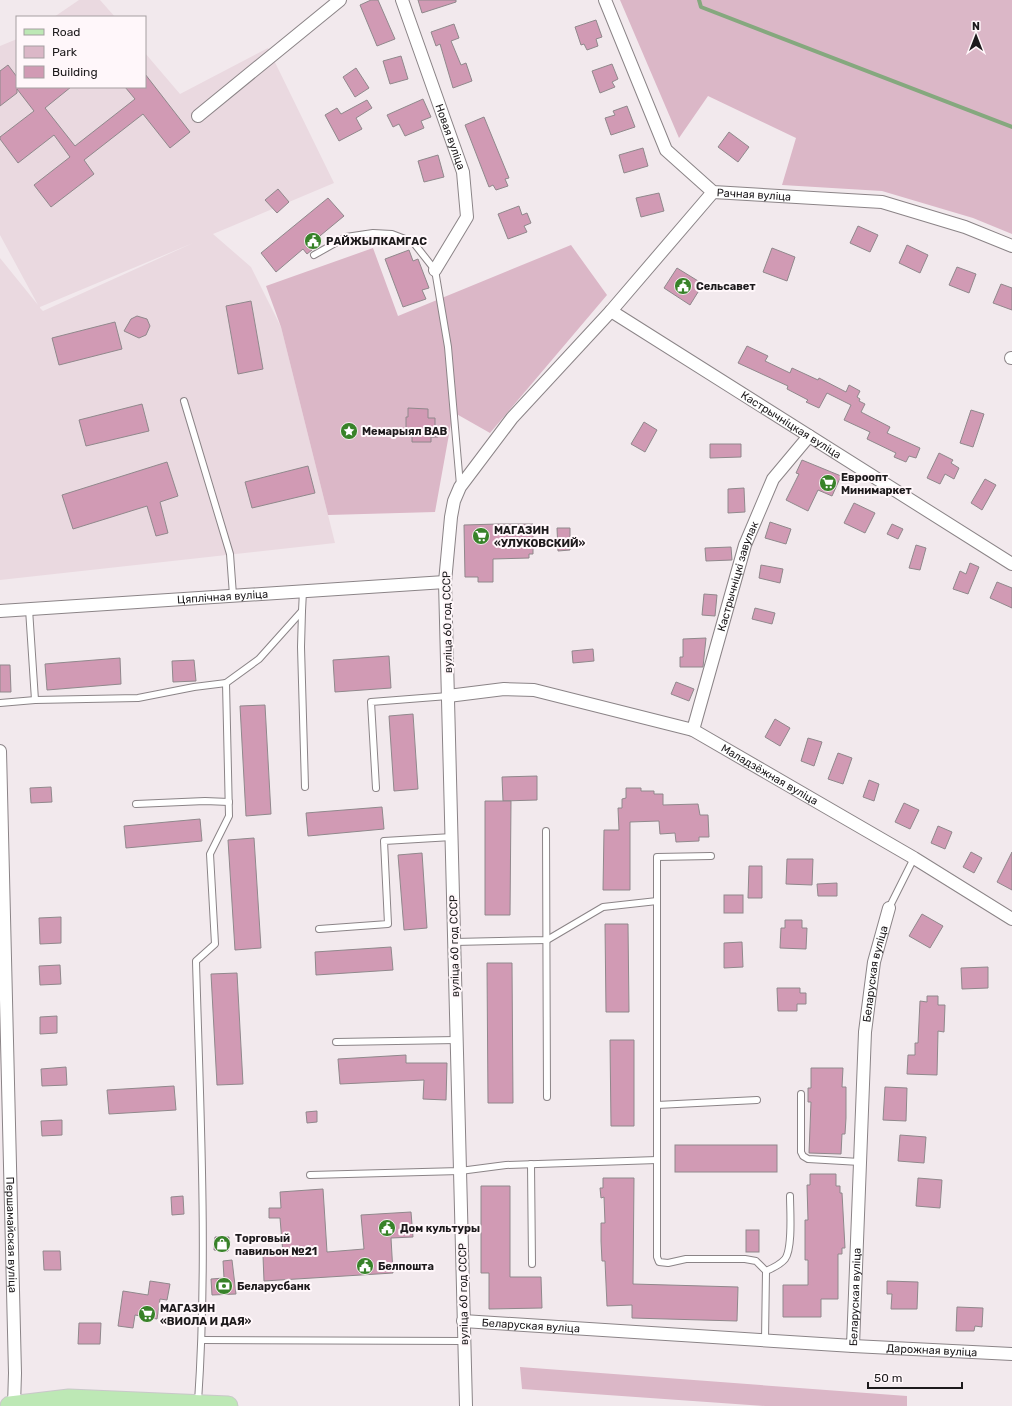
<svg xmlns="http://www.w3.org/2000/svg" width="1012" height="1406" viewBox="0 0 1012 1406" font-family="Rubik,sans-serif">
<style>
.built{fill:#ead9e0;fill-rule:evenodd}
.green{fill:#dbb7c7}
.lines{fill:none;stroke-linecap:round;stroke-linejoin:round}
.stream{stroke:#85a87e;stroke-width:4}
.building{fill:#d19ab4;stroke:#90888c}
.service-casing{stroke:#8b8487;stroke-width:8}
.minor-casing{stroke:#8b8487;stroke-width:14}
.primary-casing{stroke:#c9c8c9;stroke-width:21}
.service{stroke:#fff;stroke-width:6}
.minor{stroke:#fff;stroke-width:12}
.primary{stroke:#bde8b5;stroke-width:19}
.labels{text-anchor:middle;stroke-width:4;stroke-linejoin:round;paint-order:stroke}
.street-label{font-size:11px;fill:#1d1a1c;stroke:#fff7fa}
.poi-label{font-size:11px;font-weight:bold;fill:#1d1a1c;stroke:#fff7fa;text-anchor:start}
</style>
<rect width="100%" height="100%" fill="#f2e9ed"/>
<g class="built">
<polygon points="79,0 100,0 115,17 54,17"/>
<path d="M17,39V87H145V53L180,94L268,48L334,183L213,234L251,267L281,327L335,543L0,580V258L38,305L0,235V46ZM193,243L43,311L40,308V307Z"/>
</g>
<g class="green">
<polygon points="620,0 1012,0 1012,234 973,218 882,191 782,185 796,138 708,96 679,138"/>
<polygon points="571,245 607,295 490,433 453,412 435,512 328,515 281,327 266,286 373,248 398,316"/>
<polygon points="520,1367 907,1396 907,1406 765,1406 522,1389"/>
</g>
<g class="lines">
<polyline class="stream" points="699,0 701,7 1012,127"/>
</g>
<g class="building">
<polygon points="371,0 378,0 395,39 377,46 360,5"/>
<polygon points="418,0 456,0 456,2 422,13"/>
<polygon points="596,20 602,37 596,39 598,46 587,50 584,44 581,45 575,27"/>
<polygon points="454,24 459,38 451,41 461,65 466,63 472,81 453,88 440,44 436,46 431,32"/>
<polygon points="401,56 408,79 390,84 383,61"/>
<polygon points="612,64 618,79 612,82 615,87 600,93 592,71"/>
<polygon points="8,65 17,77 17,87 71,87 45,108 75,146 135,99 125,87 145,87 145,74 190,132 170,148 143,114 84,160 94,174 51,207 34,185 70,157 54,135 18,163 0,139 0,137 34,111 17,89 17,93 0,106 0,71"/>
<polygon points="356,68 369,88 355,97 343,77"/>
<polygon points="423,99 431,117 421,121 424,128 405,136 399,124 393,127 387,115"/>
<polygon points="367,100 372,108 356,118 362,129 339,141 325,115 337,108 341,114"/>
<polygon points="627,106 635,127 611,135 605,118 615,115 613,111"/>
<polygon points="484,117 509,178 505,179 508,186 496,190 493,185 489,187 465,125"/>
<polygon points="729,132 749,147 738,162 718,147"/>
<polygon points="643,148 648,166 624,173 619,155"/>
<polygon points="438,155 444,177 424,182 418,161"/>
<polygon points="278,189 289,202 277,213 265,200"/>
<polygon points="659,193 664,211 641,217 636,198"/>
<polygon points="328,198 344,216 315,240 318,245 307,254 303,249 276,272 261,253"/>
<polygon points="519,206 522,215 527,213 531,223 524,226 527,232 508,239 498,214"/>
<polygon points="858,226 878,235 870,252 850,243"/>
<polygon points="907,245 928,255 920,273 899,263"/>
<polygon points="772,248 795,257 787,281 763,272"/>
<polygon points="409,250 413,261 418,259 429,288 422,290 426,299 403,307 385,259"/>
<polygon points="957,267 976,274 969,293 949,285"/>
<polygon points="677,268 703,284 690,305 664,288"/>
<polygon points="1001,284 1012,288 1012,310 993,303"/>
<polygon points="251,301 263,369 238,374 226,306"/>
<polygon points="137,316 147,319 150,326 146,335 139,338 124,331 131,319"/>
<polygon points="115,322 122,349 59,365 52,338"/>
<polygon points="747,346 768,356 765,361 790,373 792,368 818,380 819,378 846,392 849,385 860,391 857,397 860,399 859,401 865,404 861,412 890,427 887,433 920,448 916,458 909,456 906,462 894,457 896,453 867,439 870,432 844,420 851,405 827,393 819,408 806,402 808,400 787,389 788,386 738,363"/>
<polygon points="142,404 149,431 86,446 79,420"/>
<polygon points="408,408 428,409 428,418 435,418 435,426 438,426 438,437 431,437 431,442 412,442 412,436 409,436 409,431 406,431 406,417 408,417"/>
<polygon points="971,410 984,414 973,447 960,443"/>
<polygon points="644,422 657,430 645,452 631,444"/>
<polygon points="710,444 741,444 741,457 710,458"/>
<polygon points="939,453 953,460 951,463 959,468 954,479 945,474 940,484 927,478"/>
<polygon points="802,460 841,476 832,496 818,490 808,511 786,500 799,474 796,473"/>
<polygon points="167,462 178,496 160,502 168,533 156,536 147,506 73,529 62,495"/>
<polygon points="308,466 315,493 252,508 245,482"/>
<polygon points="985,479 996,485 982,510 971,503"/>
<polygon points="744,488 745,512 728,513 728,489"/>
<polygon points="854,503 875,513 865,533 844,523"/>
<polygon points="770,522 791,529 786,544 765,538"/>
<polygon points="498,524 533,524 533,554 529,554 529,558 493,559 493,582 478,582 478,577 465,577 464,525"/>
<polygon points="892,524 903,529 898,539 887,534"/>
<polygon points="557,528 570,528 570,550 558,551"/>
<polygon points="916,545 926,548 920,570 909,568"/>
<polygon points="731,547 732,560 706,561 705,548"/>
<polygon points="970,563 979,567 968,594 953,589 960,571 966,574"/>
<polygon points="761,565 783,569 780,583 759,578"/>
<polygon points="997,582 1012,588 1012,608 990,598"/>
<polygon points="704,594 717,595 715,616 702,615"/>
<polygon points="755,608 775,613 772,624 752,619"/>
<polygon points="706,638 703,667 680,667 680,657 683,657 683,639"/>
<polygon points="593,649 594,661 573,663 572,651"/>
<polygon points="389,656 391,688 335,692 333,660"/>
<polygon points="120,658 121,684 47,690 45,664"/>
<polygon points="194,660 196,681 173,682 172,661"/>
<polygon points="0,665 10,665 11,692 0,692"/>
<polygon points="676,682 694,689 689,701 671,694"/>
<polygon points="265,705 271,814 246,816 240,706"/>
<polygon points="413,714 418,789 394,791 389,716"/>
<polygon points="775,719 790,728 780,746 765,737"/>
<polygon points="808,738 822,742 814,766 801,761"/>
<polygon points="838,753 852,758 843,784 828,779"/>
<polygon points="537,776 537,800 503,801 502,777"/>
<polygon points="869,780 879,784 874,801 863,797"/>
<polygon points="51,787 52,802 31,803 30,788"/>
<polygon points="626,788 641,788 641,791 654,791 654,794 663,794 663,805 698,804 700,815 708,815 709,837 699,837 699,841 676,842 675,833 660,834 659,821 630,822 630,890 603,890 604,830 619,830 618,808 622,808 622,799 626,798"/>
<polygon points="485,801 511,801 510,915 485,915"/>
<polygon points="904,803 919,810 910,829 895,822"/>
<polygon points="382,807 384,829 308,836 306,813"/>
<polygon points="200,819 202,841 126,848 124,826"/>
<polygon points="938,826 952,832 945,849 931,843"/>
<polygon points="254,838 261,948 235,950 228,840"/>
<polygon points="971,852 982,858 974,873 963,867"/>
<polygon points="1012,852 1012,890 997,882"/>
<polygon points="422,853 427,928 404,930 398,855"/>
<polygon points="787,859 813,859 812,885 786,884"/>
<polygon points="749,866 762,866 762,898 748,898"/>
<polygon points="837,883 837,896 818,896 817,884"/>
<rect x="724" y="895" width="19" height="18"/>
<polygon points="922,914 943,926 930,948 909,936"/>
<polygon points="61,917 61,943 40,944 39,918"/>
<polygon points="785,920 802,920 802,928 807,928 806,949 780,948 781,928 785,928"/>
<polygon points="605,924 628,924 629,1012 606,1012"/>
<polygon points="742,942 743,967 724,968 724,943"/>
<polygon points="391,947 393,970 316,975 315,952"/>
<polygon points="487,963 512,963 513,1103 488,1103"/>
<polygon points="60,965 61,984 40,985 39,966"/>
<polygon points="988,967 988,988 962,989 961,968"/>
<polygon points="237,973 243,1084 217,1085 211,974"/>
<polygon points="777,988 800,988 800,993 806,993 806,1004 797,1004 797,1011 778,1011"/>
<polygon points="927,996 938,996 938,1005 945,1005 944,1032 938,1031 937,1075 907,1074 908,1055 915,1055 915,1043 918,1043 920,1001 927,1002"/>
<polygon points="57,1016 57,1033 40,1034 40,1017"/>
<polygon points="610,1040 634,1040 634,1126 611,1126"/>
<polygon points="406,1055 406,1063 447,1063 446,1100 423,1099 424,1080 340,1084 338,1059"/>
<polygon points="66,1067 67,1085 42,1086 41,1069"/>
<polygon points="811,1068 843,1068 842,1087 846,1087 846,1118 845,1134 842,1134 841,1154 809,1153 811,1102 808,1102 808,1088 811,1088"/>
<polygon points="174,1086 176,1110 109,1114 107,1090"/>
<polygon points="885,1087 907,1088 906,1121 883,1120"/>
<polygon points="317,1111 317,1122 307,1123 306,1112"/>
<polygon points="62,1120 62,1135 42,1136 41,1121"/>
<polygon points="900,1135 926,1137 924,1163 898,1161"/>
<rect x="675" y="1145" width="102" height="27"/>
<polygon points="810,1174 836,1174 836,1186 840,1186 840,1193 842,1193 845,1248 842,1248 842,1254 838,1254 838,1299 821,1299 821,1317 783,1317 783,1285 808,1285 808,1260 805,1260 805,1220 808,1220 807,1185 810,1185"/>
<polygon points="603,1178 634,1178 633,1284 738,1287 737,1321 632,1318 632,1305 607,1306 605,1261 602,1261 601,1241 601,1223 605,1223 604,1197 601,1198 600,1188 603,1188"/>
<polygon points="918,1178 942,1180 940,1208 916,1206"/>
<polygon points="481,1186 510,1186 510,1277 541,1277 542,1308 489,1309 489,1273 481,1273"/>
<polygon points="323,1189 327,1252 364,1249 361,1215 411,1212 413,1237 391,1238 393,1273 264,1281 263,1256 283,1254 280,1218 269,1218 269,1208 281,1208 280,1192"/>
<polygon points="183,1196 184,1214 172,1215 171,1197"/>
<rect x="746" y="1230" width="13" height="22"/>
<polygon points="215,1237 229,1237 228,1251 214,1250"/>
<polygon points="43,1251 60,1251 61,1270 44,1270"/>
<polygon points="232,1260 236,1294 212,1295 211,1279 224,1278 223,1261"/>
<polygon points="150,1281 170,1284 167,1300 160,1299 157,1319 135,1315 133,1328 118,1326 123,1291 148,1295"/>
<polygon points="887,1281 918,1282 917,1309 891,1309 892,1294 887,1294"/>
<polygon points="957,1307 983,1308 982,1327 975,1326 974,1331 956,1331"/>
<polygon points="79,1323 101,1323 100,1344 78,1344"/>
</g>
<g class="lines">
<g class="service-casing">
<g id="service">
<polyline points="314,255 346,237 373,233 392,234 413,242 435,270 448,347 460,485"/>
<polyline points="184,401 230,554 233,595"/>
<polyline points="29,609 35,700"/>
<polyline points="302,611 301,647 305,787"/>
<polyline points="0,703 35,700 138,698 194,687 226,683 259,659 302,611 303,591"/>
<polyline points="376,788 371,702 448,696"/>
<polyline points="136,804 205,801 229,802"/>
<polyline points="546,831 547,1097"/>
<polyline points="711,856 657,857 657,1257 659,1262 668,1263 686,1259 745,1259 756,1261 766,1271 765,1340"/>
<polyline points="889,908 914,858"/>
<polyline points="319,929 388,924 384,841 452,837"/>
<polyline points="454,942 547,940 603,907 657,901"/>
<polyline points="336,1042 457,1040"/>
<polyline points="801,1094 801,1152 803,1156 808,1159 860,1162"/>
<polyline points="657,1105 757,1100"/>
<polyline points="531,1164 532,1264"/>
<polyline points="310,1175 460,1171 506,1165 657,1160"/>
<path d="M766,1271C773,1268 780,1265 785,1259C793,1248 790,1210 790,1196"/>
<polyline points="202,1340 464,1341"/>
<path d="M198,1402C208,1256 200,1108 196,961L215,944L210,854L229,816L226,683"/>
</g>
</g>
<g class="minor-casing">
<g id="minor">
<path id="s1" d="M402,0L463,172L467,217L435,270"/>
<path id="s2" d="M605,0L666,150L713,192L882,202L965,227L1012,246"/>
<polyline points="198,116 340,0"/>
<path id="s3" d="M611,311L1012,564"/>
<polyline points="1011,358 1012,358"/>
<path id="s4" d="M0,611L445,582"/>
<path id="s5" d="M448,696L504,689L534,690L693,730L914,858L1012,919"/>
<path id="s6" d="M693,730L745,545L773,479L809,436"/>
<path id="s7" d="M0,751L15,1373L14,1406"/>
<path id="s8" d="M463,1321L853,1346L865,1032L874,962L889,908"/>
<path id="s9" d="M853,1346L1012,1354"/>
<polyline points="466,1406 445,582 451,517 454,501 460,487 512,418 611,311 713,192"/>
</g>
</g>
<g class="primary-casing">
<polyline id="primary" points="10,1406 69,1399 228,1406"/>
</g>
<use href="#service" class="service"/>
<use href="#minor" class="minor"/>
<use href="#primary" class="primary"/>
</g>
<defs>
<g id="civic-disc" transform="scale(0.9)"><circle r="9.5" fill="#388229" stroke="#fff7fa"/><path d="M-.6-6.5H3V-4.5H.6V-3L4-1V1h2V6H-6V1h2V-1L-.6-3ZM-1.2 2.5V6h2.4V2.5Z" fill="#fff"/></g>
<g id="sight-disc" transform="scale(0.9)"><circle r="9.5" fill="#388229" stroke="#fff7fa"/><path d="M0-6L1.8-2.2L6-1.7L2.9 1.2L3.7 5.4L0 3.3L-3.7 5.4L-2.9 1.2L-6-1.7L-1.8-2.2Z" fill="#fff"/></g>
<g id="supermarket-disc" transform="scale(0.9)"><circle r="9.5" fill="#388229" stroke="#fff7fa"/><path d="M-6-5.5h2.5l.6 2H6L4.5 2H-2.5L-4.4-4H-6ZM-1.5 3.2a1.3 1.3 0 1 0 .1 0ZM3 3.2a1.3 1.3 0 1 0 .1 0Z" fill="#fff"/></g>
<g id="shop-disc" transform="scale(0.9)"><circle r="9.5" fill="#388229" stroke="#fff7fa"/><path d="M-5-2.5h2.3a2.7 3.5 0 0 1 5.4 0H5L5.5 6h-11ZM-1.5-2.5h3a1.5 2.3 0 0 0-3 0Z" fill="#fff"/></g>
<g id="bank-disc" transform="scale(0.9)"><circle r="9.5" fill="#388229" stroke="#fff7fa"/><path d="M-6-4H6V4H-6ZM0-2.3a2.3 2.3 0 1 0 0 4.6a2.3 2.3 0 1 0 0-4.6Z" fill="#fff"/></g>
</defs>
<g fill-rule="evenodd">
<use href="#civic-disc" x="313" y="241"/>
<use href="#civic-disc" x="683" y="286"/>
<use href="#sight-disc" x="349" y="431"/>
<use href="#supermarket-disc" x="828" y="483"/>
<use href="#supermarket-disc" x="481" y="536"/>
<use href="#civic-disc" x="387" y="1228"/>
<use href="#shop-disc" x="222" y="1244"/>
<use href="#civic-disc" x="365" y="1266"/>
<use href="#bank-disc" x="224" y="1286"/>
<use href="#supermarket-disc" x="147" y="1314"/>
</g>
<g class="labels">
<g class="street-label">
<text dy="4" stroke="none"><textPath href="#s1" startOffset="145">Новая вуліца</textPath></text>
<text dy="4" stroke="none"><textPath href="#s2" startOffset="266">Рачная вуліца</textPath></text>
<text dy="4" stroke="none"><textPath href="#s3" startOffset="213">Кастрычніцкая вуліца</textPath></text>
<text dy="4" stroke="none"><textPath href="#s6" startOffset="160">Кастрычніцкі завулак</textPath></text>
<text dy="4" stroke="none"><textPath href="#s4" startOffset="223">Цяплічная вуліца</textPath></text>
<text transform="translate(447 622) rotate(-91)" y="4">вуліца 60 год СССР</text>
<text dy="4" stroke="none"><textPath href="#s5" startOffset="339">Маладзёжная вуліца</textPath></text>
<text transform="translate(454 946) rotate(-91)" y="4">вуліца 60 год СССР</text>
<text dy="4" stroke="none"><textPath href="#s8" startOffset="764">Беларуская вуліца</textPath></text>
<text dy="4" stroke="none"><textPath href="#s7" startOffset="484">Першамайская вуліца</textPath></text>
<text transform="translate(463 1294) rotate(-91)" y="4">вуліца 60 год СССР</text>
<text dy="4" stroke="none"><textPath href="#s8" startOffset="440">Беларуская вуліца</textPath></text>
<text dy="4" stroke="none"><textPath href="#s8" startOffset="68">Беларуская вуліца</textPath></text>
<text dy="4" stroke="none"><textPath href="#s9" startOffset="79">Дарожная вуліца</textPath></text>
</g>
<g class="poi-label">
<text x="326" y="245">РАЙЖЫЛКАМГАС</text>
<text x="696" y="290">Сельсавет</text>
<text x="362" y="435">Мемарыял ВАВ</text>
<text x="841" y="481">Евроопт<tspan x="841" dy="13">Минимаркет</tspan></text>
<text x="494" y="534">МАГАЗИН<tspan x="494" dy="13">«УЛУКОВСКИЙ»</tspan></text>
<text x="400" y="1232">Дом культуры</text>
<text x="235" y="1242">Торговый<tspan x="235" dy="13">павильон №21</tspan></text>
<text x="378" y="1270">Белпошта</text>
<text x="237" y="1290">Беларусбанк</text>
<text x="160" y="1312">МАГАЗИН<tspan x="160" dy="13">«ВИОЛА И ДАЯ»</tspan></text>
</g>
</g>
<rect x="16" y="16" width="130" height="72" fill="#fff7fa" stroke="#a59fa1"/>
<rect x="24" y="29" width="20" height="6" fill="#bde8b5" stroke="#a59fa1"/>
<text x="52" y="36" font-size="12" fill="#1d1a1c">Road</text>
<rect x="24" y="46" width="20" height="12" fill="#dbb7c7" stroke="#a59fa1"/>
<text x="52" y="56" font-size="12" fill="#1d1a1c">Park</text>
<rect x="24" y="66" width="20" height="12" fill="#d19ab4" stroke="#a59fa1"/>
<text x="52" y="76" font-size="12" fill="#1d1a1c">Building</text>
<g transform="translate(976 36)" stroke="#fff7fa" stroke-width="3" paint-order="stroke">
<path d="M0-3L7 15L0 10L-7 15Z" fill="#1d1a1c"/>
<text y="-6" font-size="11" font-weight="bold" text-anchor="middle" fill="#1d1a1c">N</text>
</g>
<path d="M868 1382v6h94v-6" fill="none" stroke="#1d1a1c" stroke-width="2"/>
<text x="874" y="1382" font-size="12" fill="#1d1a1c" stroke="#fff7fa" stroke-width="3" paint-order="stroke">50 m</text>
</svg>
